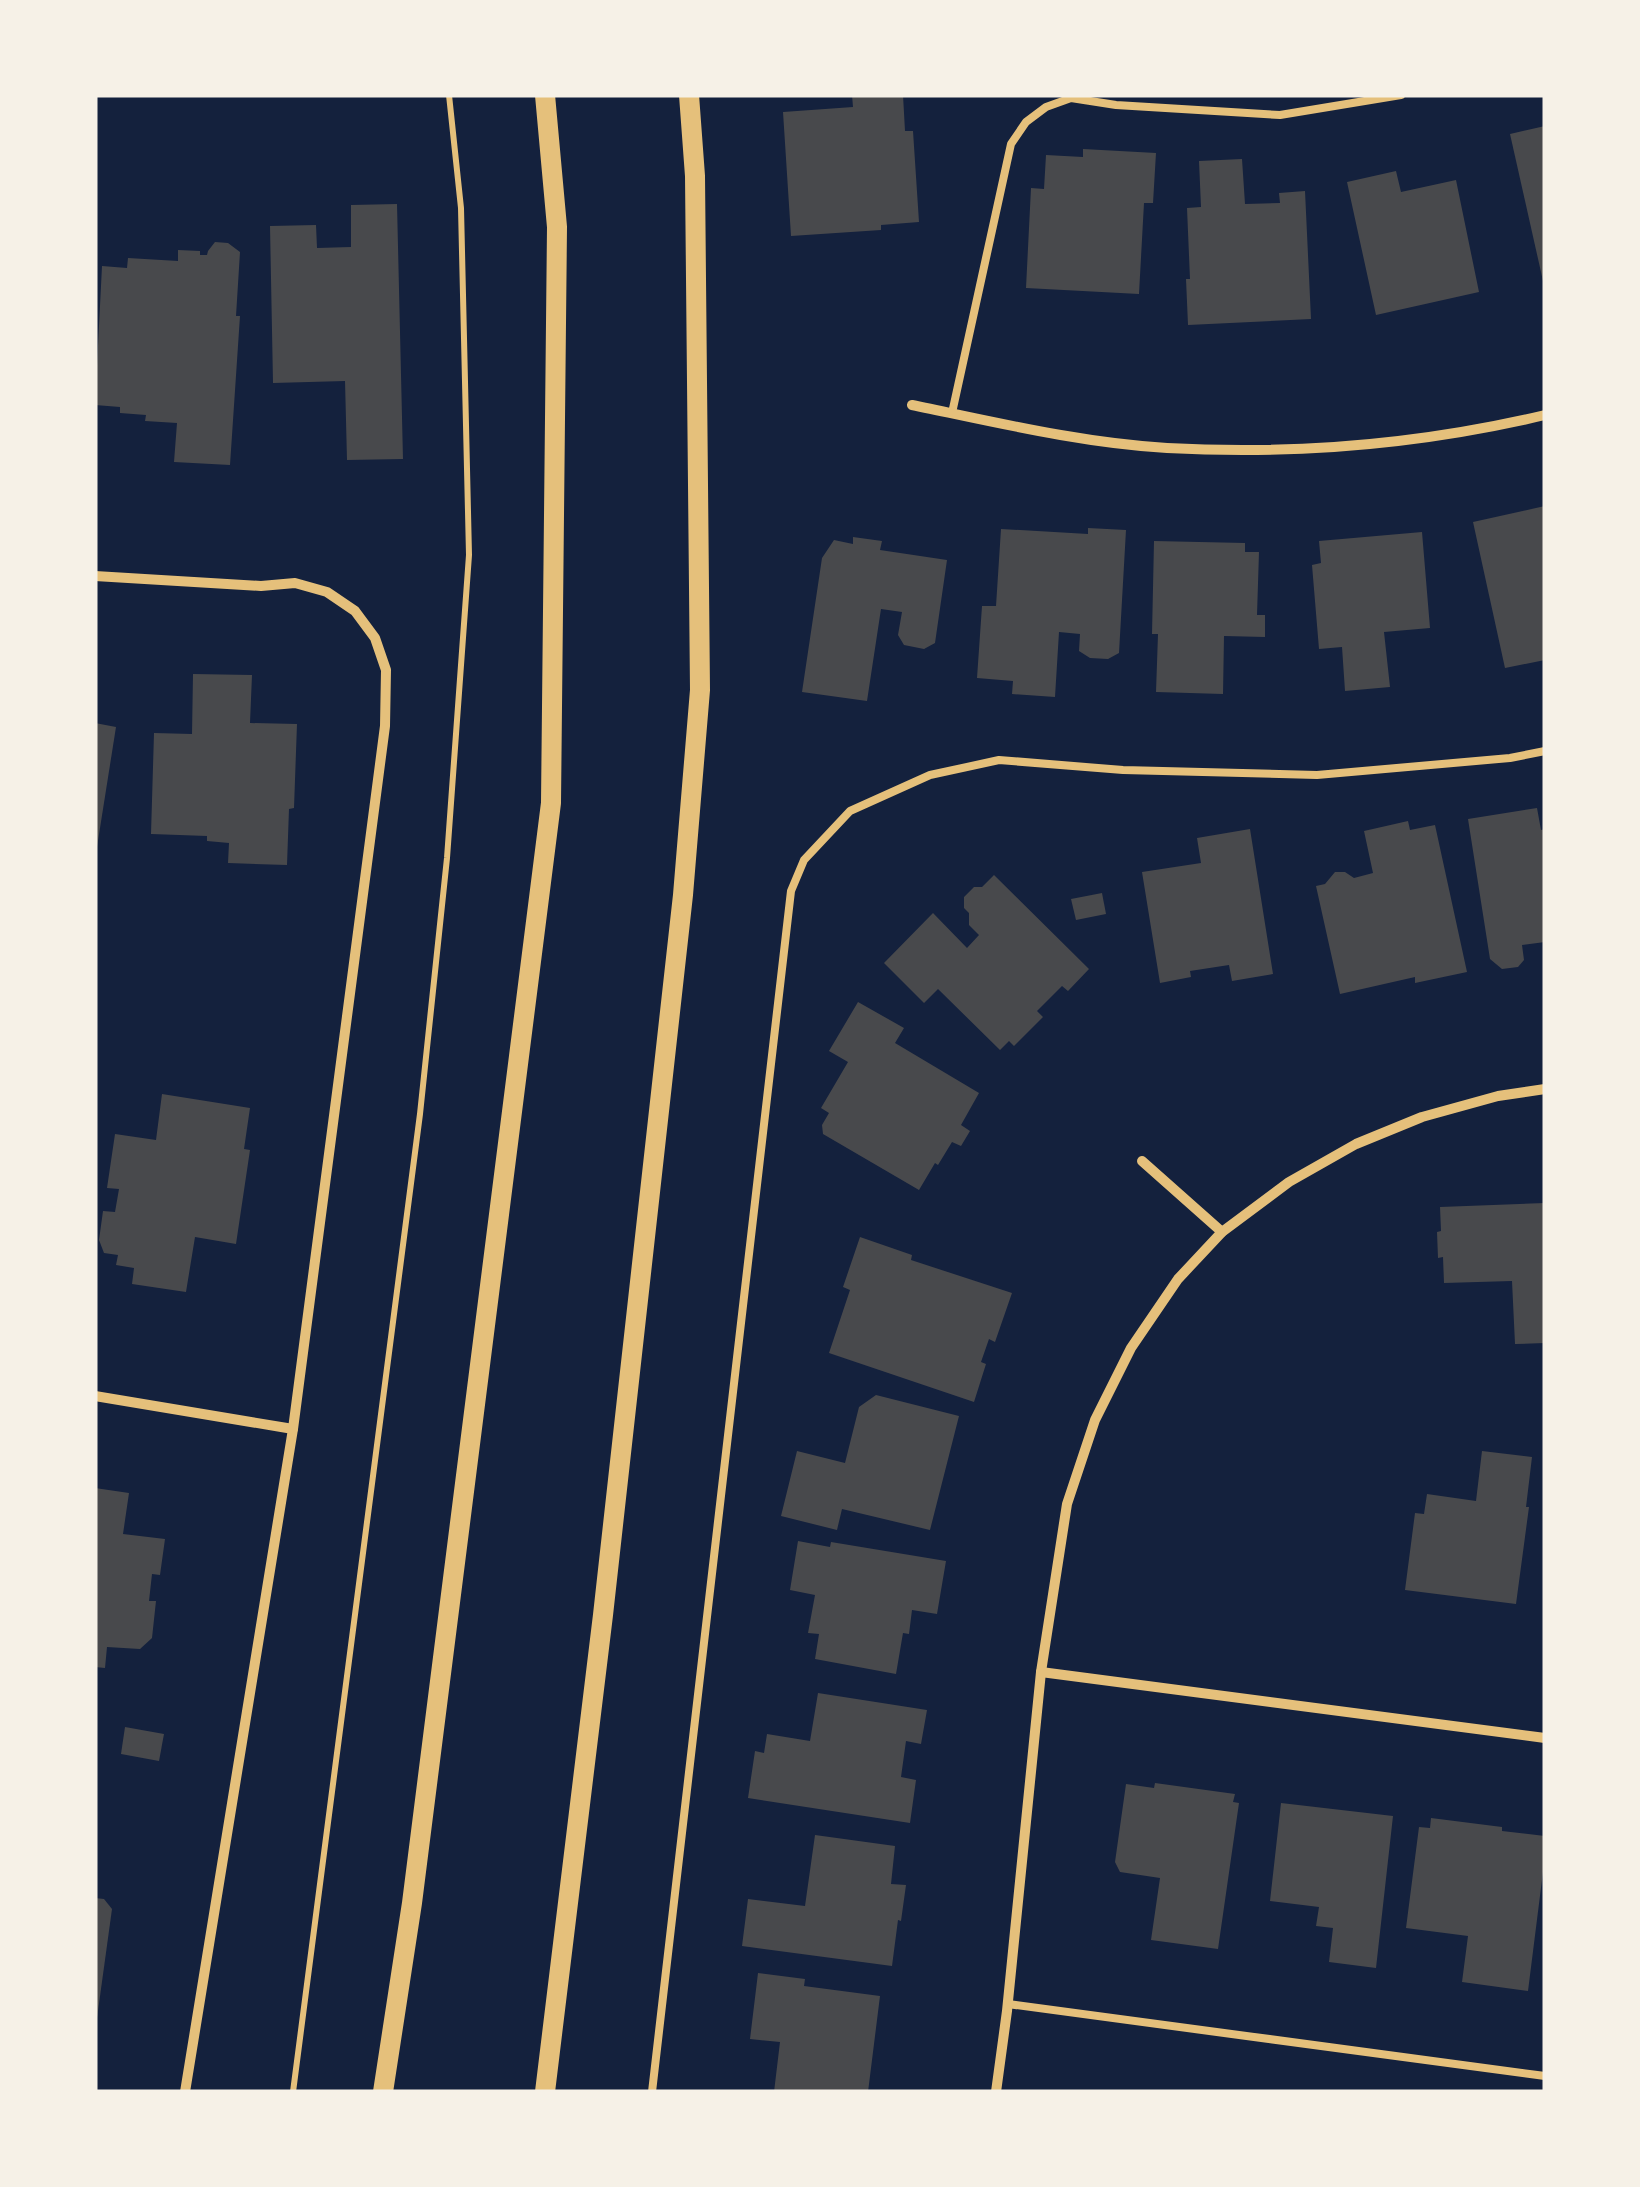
<svg xmlns="http://www.w3.org/2000/svg" width="1640" height="2187" viewBox="0 0 1640 2187" font-family="'PT Sans Narrow',sans-serif">
<style>
.building{fill:#48494c}
.lines{fill:none;stroke-linecap:round;stroke-linejoin:round}
.path{stroke:#e5c07b;stroke-width:6}
.service{stroke:#e5c07b;stroke-width:8}
.minor{stroke:#e5c07b;stroke-width:10}
.secondary{stroke:#e5c07b;stroke-width:20}
</style>
<rect width="100%" height="100%" fill="#14213d"/>
<g class="building">
<polygon points="852,95 903,95 905,131 913,131 919,222 881,225 881,230 791,236 783,112 853,107"/>
<polygon points="1545,126 1545,280 1543,281 1510,134"/>
<polygon points="1083,149 1156,153 1153,203 1144,203 1139,294 1026,288 1031,188 1044,189 1046,155 1083,157"/>
<polygon points="1242,159 1245,204 1280,203 1279,193 1305,191 1311,319 1188,325 1186,279 1190,279 1187,208 1201,207 1199,161"/>
<polygon points="1396,171 1401,192 1456,180 1479,292 1376,315 1347,182"/>
<polygon points="397,204 403,459 347,460 345,381 273,383 270,226 316,225 317,248 351,247 351,205"/>
<polygon points="215,242 228,243 240,252 236,316 240,316 230,465 174,462 177,423 145,421 146,415 120,413 120,407 95,405 102,266 127,268 128,258 178,261 178,250 200,251 200,255 207,255 208,251"/>
<polygon points="1545,506 1545,660 1505,668 1473,522"/>
<polygon points="1088,528 1126,530 1119,653 1108,659 1090,658 1079,651 1080,634 1059,632 1055,697 1012,694 1013,681 977,678 982,606 996,606 1001,529 1088,534"/>
<polygon points="1422,532 1430,628 1384,632 1390,687 1345,691 1342,647 1319,649 1312,565 1321,563 1319,541"/>
<polygon points="853,537 882,541 880,550 947,560 935,643 924,649 904,645 898,635 902,612 881,609 867,701 802,692 822,558 834,540 853,544"/>
<polygon points="1154,541 1245,543 1245,552 1259,552 1257,615 1265,615 1265,637 1224,636 1223,694 1156,692 1158,634 1152,634"/>
<polygon points="193,674 252,675 250,723 297,724 294,808 289,809 287,865 228,863 229,843 207,841 207,836 151,834 154,733 192,734"/>
<polygon points="95,723 116,727 97,847 95,847"/>
<polygon points="1537,808 1541,830 1545,829 1545,942 1522,945 1524,960 1518,967 1502,969 1490,959 1468,819"/>
<polygon points="1408,821 1410,830 1435,825 1467,972 1415,983 1415,977 1340,994 1316,886 1325,884 1335,872 1345,872 1354,878 1373,873 1364,831"/>
<polygon points="1250,829 1273,974 1232,981 1229,965 1190,971 1191,977 1160,983 1142,872 1201,863 1197,838"/>
<polygon points="994,875 1089,969 1068,991 1062,986 1037,1011 1043,1017 1014,1046 1009,1041 1000,1050 938,989 924,1003 884,963 933,913 967,948 979,935 969,925 969,913 964,908 964,897 974,887 982,887"/>
<polygon points="1102,893 1106,914 1076,920 1071,899"/>
<polygon points="858,1002 904,1028 895,1043 979,1093 961,1125 970,1131 961,1146 952,1142 938,1165 935,1163 919,1190 823,1134 822,1125 829,1113 821,1108 848,1062 829,1051"/>
<polygon points="162,1094 250,1108 244,1149 250,1150 236,1244 195,1237 186,1292 132,1284 134,1268 116,1265 118,1255 104,1253 99,1240 103,1211 115,1212 119,1189 107,1188 115,1134 156,1140"/>
<polygon points="1545,1203 1545,1343 1515,1344 1512,1281 1444,1283 1443,1257 1438,1258 1437,1232 1441,1231 1440,1207"/>
<polygon points="860,1237 912,1255 911,1260 1012,1293 995,1342 989,1339 981,1362 986,1364 974,1402 829,1353 850,1290 843,1287"/>
<polygon points="876,1395 959,1416 930,1530 842,1509 837,1530 781,1516 797,1451 845,1463 859,1407"/>
<polygon points="1482,1451 1532,1457 1526,1507 1529,1507 1516,1604 1405,1590 1415,1513 1424,1514 1427,1494 1476,1501"/>
<polygon points="95,1488 129,1493 123,1534 165,1539 160,1575 152,1574 149,1601 156,1601 152,1638 140,1649 107,1647 105,1668 95,1667"/>
<polygon points="798,1541 830,1547 831,1542 946,1561 937,1614 912,1610 909,1634 903,1633 896,1674 815,1659 819,1634 808,1633 815,1595 790,1590"/>
<polygon points="818,1693 927,1710 921,1744 906,1741 901,1777 916,1780 910,1823 748,1798 755,1751 764,1753 767,1734 810,1741"/>
<polygon points="125,1727 164,1734 159,1761 121,1754"/>
<polygon points="1155,1783 1235,1794 1233,1802 1239,1803 1218,1949 1151,1940 1160,1878 1120,1872 1115,1862 1126,1784 1154,1788"/>
<polygon points="1281,1803 1393,1816 1376,1968 1329,1962 1333,1928 1316,1926 1319,1907 1270,1901"/>
<polygon points="1431,1818 1502,1827 1502,1831 1545,1836 1545,1856 1528,1991 1462,1982 1468,1936 1406,1928 1419,1827 1430,1828"/>
<polygon points="815,1835 895,1846 891,1884 906,1885 901,1921 898,1920 892,1966 742,1946 748,1899 805,1906"/>
<polygon points="95,1898 104,1899 112,1909 97,2018 95,2017"/>
<polygon points="758,1973 805,1979 804,1986 880,1996 868,2092 774,2092 780,2042 750,2039"/>
</g>
<g class="lines">
<polyline class="path" points="293,2092 420,1114 447,858 469,555 461,208 449,95"/>
<g class="service">
<polyline points="952,413 1011,144 1026,122 1046,107 1071,98 1116,105 1280,115 1401,95"/>
<polyline points="1008,2004 1545,2076"/>
<polyline points="652,2092 791,891 804,860 850,811 930,775 999,760 1123,770 1317,775 1510,758 1545,751"/>
</g>
<g class="minor">
<path d="M912,405C995,422 1081,443 1167,448C1293,455 1422,444 1545,415"/>
<polyline points="95,576 261,586 295,583 327,592 355,611 375,638 386,670 385,726 293,1429 185,2092"/>
<polyline points="1142,1161 1222,1232"/>
<polyline points="95,1396 293,1429"/>
<polyline points="1041,1672 1545,1738"/>
<polyline points="996,2092 1007,2011 1041,1672 1067,1504 1095,1420 1131,1348 1178,1279 1222,1232 1289,1182 1356,1144 1422,1117 1498,1096 1545,1089"/>
</g>
<g class="secondary">
<polyline points="383,2092 412,1903 551,803 557,227 545,95"/>
<polyline points="545,2092 603,1615 683,895 700,690 695,176 689,95"/>
</g>
</g>
<rect width="1640" height="2187" fill="none" stroke="#f6f1e7" stroke-width="195"/>
</svg>
